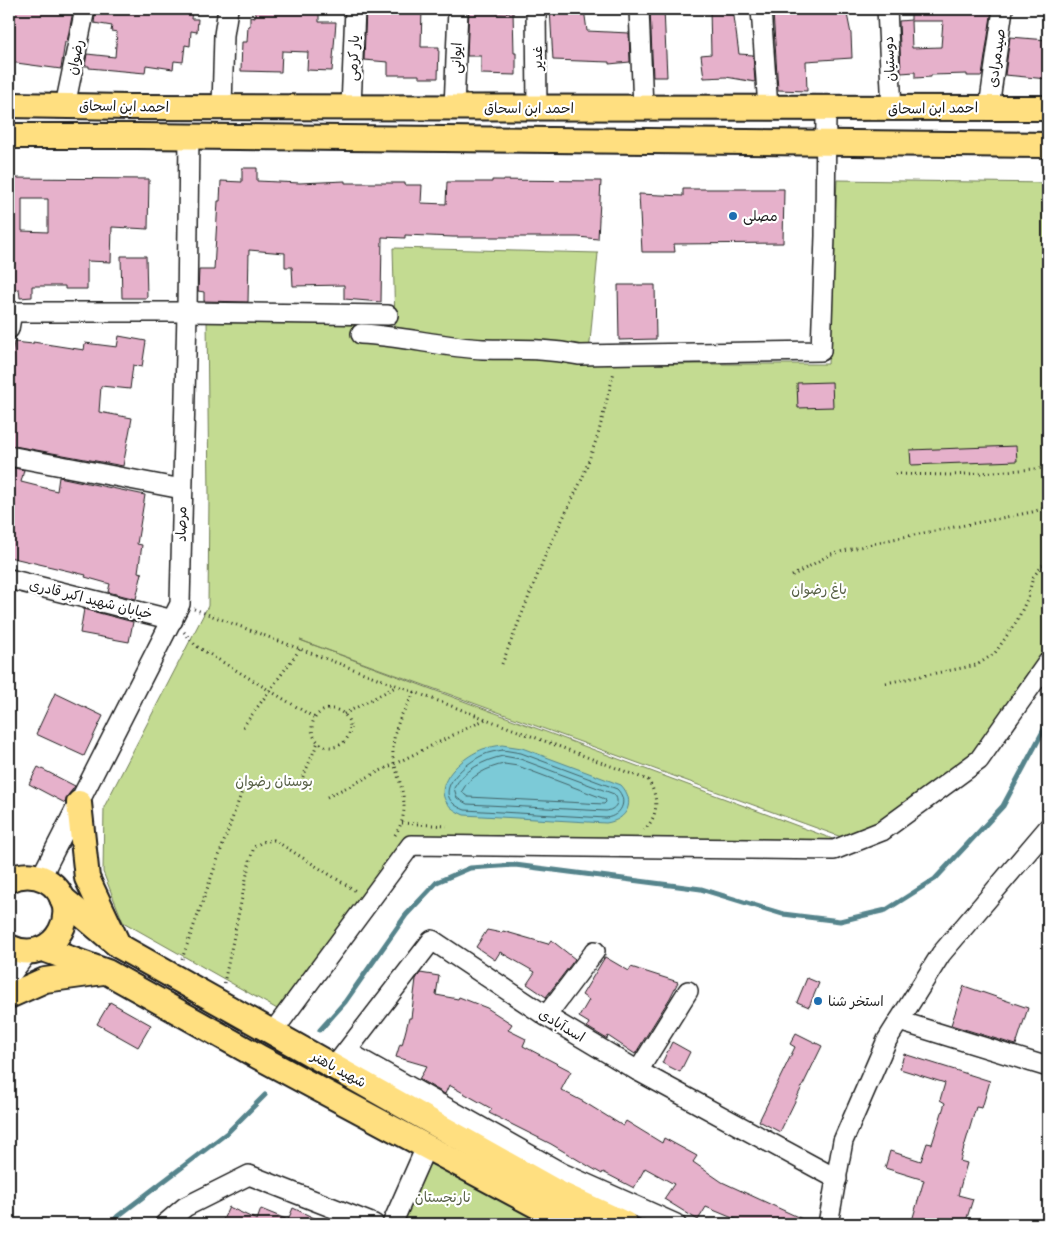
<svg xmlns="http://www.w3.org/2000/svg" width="1057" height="1233" viewBox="0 0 1057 1233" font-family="'Patrick Hand','Playpen Sans Arabic',sans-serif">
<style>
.green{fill:#c3db91;stroke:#707c56}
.water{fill:#7bcad7;stroke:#55848c}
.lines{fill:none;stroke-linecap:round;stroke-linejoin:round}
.shore{stroke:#426267;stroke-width:1}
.stream{stroke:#55848c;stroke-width:5}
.building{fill:#e6b1cb;stroke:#1c1c1c;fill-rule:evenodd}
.minor-casing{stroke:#1c1c1c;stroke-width:22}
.major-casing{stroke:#1c1c1c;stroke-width:28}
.path{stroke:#1c1c1c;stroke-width:3;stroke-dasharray:1 4;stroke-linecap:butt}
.minor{stroke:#fff;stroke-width:19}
.major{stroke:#ffdf80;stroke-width:24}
.poi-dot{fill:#1f6fb2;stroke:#fff;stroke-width:2}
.labels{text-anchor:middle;stroke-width:4.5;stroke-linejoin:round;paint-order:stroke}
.street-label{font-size:14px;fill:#1c1c1c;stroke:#fff}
.poi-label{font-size:14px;fill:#1c1c1c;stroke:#fff;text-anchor:start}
.park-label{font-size:14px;fill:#565f45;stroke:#fff}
</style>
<rect width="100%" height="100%" fill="#fff"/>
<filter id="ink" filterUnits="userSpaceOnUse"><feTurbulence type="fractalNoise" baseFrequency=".02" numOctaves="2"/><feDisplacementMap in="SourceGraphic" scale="10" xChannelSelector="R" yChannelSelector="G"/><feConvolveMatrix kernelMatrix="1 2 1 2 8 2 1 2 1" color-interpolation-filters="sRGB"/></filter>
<g filter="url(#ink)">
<g class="green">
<polygon points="837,180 1048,183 1048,647 979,760 855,842 300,640 838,841 407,836 398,845 319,972 279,1010 123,922 103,872 104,807 208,606 209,496 207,321 395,326 393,248 598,253 588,364 828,364"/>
<polygon points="428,1158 535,1218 547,1224 403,1224"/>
</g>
<path class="water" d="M502,745L522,748L621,785C636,801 628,820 606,823L464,815C420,797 455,760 483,749C489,747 496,746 502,745Z"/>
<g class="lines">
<g class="shore">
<path d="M503,750L521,753L617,789C629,801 621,816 606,818L465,810C427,796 462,765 483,755C489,752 497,751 503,750Z"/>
<path d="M503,756L520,759L614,794C621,802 615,810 606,811L467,804L457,798L454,788C464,770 484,760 503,756Z"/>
<path d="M504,764L518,766L605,799L606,802L604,804L468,797L465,795L462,791C470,776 488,767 504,764Z"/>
</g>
<g class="stream">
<polyline points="320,1030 345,1002 406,915 437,882 470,868 515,865 701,889 783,914 840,921 886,910 935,879 1003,806 1048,722"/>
<polyline points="111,1224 118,1216 227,1133 265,1095"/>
</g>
</g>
<g class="building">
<polygon points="9,9 48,11 48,9 55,9 73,11 67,42 65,42 61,69 9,62"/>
<polygon points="96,9 192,9 191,19 198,19 197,32 191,31 190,46 185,45 183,62 174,61 173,69 146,65 145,73 89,68 89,66 85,66 87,54 115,57 117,32 111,31 112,26 94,23"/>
<polygon points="255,9 319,9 319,22 336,22 332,71 307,70 308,52 282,51 281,72 241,71 242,42 247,42 248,26 250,26 250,17 255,18"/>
<polygon points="366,9 422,9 421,47 439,47 438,78 419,78 419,75 388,75 388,62 364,60"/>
<polygon points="469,9 496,9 496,13 513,12 514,53 516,53 516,75 481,74 481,56 467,56"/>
<polygon points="550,9 584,9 587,31 629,33 630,62 609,64 609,62 553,60"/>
<polygon points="650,9 664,9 667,77 653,77"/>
<polygon points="710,9 733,9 739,54 753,55 755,82 726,77 704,78 701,55 711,54"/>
<polygon points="777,9 846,9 851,34 852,58 806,61 807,91 778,90 773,12 778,12"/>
<path d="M911,9H992L982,76H967V74L931,75V77L915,78V72L901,73L899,21L911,20ZM911,21H943L941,47L912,48Z"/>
<polygon points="1010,37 1048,40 1047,79 1005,75"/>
<polygon points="242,168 257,168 257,181 300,183 345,181 345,183 405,183 405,185 422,185 421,203 446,204 447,182 492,182 492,180 601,181 598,239 578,237 453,237 405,235 405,238 382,237 381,302 344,299 344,285 293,286 292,267 285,267 285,253 249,250 248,302 204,301 204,292 198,291 199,270 214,270 218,201 220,201 221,181 242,182"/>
<path d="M9,178L149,179L148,229L112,227L111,262L87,261V289H65V286H32V297L20,298L19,289L9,290ZM22,199H48V232L22,231Z"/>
<polygon points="683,189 784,189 783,243 674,244 675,252 642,252 639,194 683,196"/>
<polygon points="121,256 146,256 147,298 122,298"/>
<polygon points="618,285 655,285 656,339 619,340"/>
<polygon points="119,336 146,341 142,367 133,365 130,389 101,386 99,412 132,418 123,466 9,445 9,370 10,370 14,342 33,344 33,342 84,350 85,343 117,347"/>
<polygon points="832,382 833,407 798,408 797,383"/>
<polygon points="1016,446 1017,461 911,465 910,450"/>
<polygon points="9,467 24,470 21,482 57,491 59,477 145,495 137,544 142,545 138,572 142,573 136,599 108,592 110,584 85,577 86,575 9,557"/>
<polygon points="84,609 133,622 129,642 80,633"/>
<polygon points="55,693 103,716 84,756 36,734"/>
<polygon points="38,767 75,786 67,797 65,803 29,784"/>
<polygon points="487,930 502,933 503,931 548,944 551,940 575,959 546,997 527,984 535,972 500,952 495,960 476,947"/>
<polygon points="605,957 629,971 631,967 678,982 670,998 635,1054 608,1036 607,1039 587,1027 589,1023 579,1017 589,1000 582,995"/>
<polygon points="420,973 439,976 436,995 458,999 459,997 487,1008 512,1024 508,1030 526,1039 523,1046 571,1071 561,1090 584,1102 623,1126 626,1121 662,1143 664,1138 697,1156 693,1162 722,1182 813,1224 747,1224 706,1207 698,1220 664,1199 674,1184 645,1168 634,1188 603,1172 602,1174 551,1144 489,1113 492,1109 449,1085 445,1094 419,1079 427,1066 396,1057 400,1044 402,1045 409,1018 411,1018 416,979"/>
<polygon points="807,978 819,983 809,1007 797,1002"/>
<polygon points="964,986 1028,1008 1016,1045 951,1025"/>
<polygon points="110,1002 151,1025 138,1047 97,1024"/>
<polygon points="796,1033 822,1046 780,1132 759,1121 795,1047 790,1044"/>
<polygon points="672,1042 690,1052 680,1072 662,1063"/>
<polygon points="904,1054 990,1081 982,1108 976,1107 960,1161 967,1163 958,1195 973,1199 965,1224 911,1224 924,1180 885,1168 890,1151 921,1161 927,1143 932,1144 945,1103 940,1100 945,1083 900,1069"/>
<polygon points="229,1207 257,1220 261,1209 288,1220 293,1208 327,1224 221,1224"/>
</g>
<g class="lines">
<g class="minor-casing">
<g id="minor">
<polyline points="536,9 537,108"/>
<polyline points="639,9 643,108"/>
<polyline points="761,9 768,108"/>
<polyline points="887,9 892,109"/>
<polyline points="65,106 85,9"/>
<polyline points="222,107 224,35 228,9"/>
<polyline points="351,107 355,9"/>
<polyline points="989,107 1003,9"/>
<polyline points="454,108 458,9"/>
<polyline points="9,312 187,312 388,315"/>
<polyline points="9,329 12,312"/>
<path d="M361,334C402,336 442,347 483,349C517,350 545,348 579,355L821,351L825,236L826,109"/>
<polyline points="9,456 182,489"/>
<polyline points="9,579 173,620"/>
<polyline points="41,877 180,604 187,312 189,136"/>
<polyline points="9,977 28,952"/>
<polyline points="546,1016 595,951"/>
<polyline points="899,1021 1048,1067"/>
<polyline points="272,1033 411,845 834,850 882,831 979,760 1048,662"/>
<polyline points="348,1052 562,1173 676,1224"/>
<polyline points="335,1066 432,940 546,1016 638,1071 837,1179"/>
<polyline points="638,1071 688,991"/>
<polyline points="165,1224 185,1207 249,1175 374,1224"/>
<polyline points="392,1224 426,1147"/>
<polyline points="828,1224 843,1141 887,1040 941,954 1048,828"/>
</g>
</g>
<g class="major-casing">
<g id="major">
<polyline points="9,105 128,107 1048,108"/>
<polyline points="9,136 137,136 1048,145"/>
<polyline points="79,803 87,878 116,940"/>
<path d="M9,880C21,874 34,874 46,880C88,905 55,969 9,947"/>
<polyline points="62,898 119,946 558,1193 625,1224"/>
<polyline points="43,949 107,972 259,1057 571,1224"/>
<polyline points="9,996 45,980 103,972"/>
</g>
</g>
<g class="path">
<polyline points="895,474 953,475 1048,468"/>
<polyline points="792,576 831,554 893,539 1032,512 1048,507"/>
<path d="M194,609L648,780C659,797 659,816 644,830"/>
<polyline points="184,632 196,646 315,718"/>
<polyline points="502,664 547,551 582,479 598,435 614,372"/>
<polyline points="886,683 977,665 995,653 1017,621 1028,597 1033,577 1048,559"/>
<circle cx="331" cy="728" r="19"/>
<polyline points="344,714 397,686"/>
<polyline points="243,727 300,649"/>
<polyline points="303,777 318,742"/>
<polyline points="327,797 486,719"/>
<polyline points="402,823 447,826"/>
<path d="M395,835C408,815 405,798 398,776C397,770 393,763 393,757C392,730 401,714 415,692"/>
<polyline points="182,959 245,783"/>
<polyline points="224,983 250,860 254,847 262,842 274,840 356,891 357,889"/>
</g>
<use href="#minor" class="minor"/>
<use href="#major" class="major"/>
</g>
</g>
<g class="poi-dot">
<circle cx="733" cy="216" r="5"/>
<circle cx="818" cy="1001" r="5"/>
</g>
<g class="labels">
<g class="street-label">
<text transform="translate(75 57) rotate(-78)" y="5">رضوان</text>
<text transform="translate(353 58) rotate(-87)" y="5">یار کرمی</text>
<text transform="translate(456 58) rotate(-88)" y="5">ایوانی</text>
<text transform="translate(537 58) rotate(-90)" y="5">غدیر</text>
<text transform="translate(996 58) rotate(-82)" y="5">صیدمرادی</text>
<text transform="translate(889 59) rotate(-93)" y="5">دوستیان</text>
<text transform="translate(124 106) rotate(1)" y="5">احمد ابن اسحاق</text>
<text x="529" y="113">احمد ابن اسحاق</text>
<text transform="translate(933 108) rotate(-1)" y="5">احمد ابن اسحاق</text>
<text transform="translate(181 524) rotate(-89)" y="5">مرصاد</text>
<text transform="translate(91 599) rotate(14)" y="5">خیابان شهید اکبر قادری</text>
<text transform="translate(562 1025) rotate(31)" y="5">اسدآبادی</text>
<text transform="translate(339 1069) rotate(29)" y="5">شهید باهنر</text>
</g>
<g class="poi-label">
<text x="743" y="221">مصلی</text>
<text x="828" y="1006">استخر شنا</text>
</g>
<g class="park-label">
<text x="819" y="594">باغ رضوان</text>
<text x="274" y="786">بوستان رضوان</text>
<text x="443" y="1202">نارنجستان</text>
</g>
</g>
<rect width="1057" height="1233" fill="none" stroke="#fff" stroke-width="30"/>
<rect x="15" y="15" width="1027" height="1203" fill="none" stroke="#1c1c1c" stroke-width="2" filter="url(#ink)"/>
</svg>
